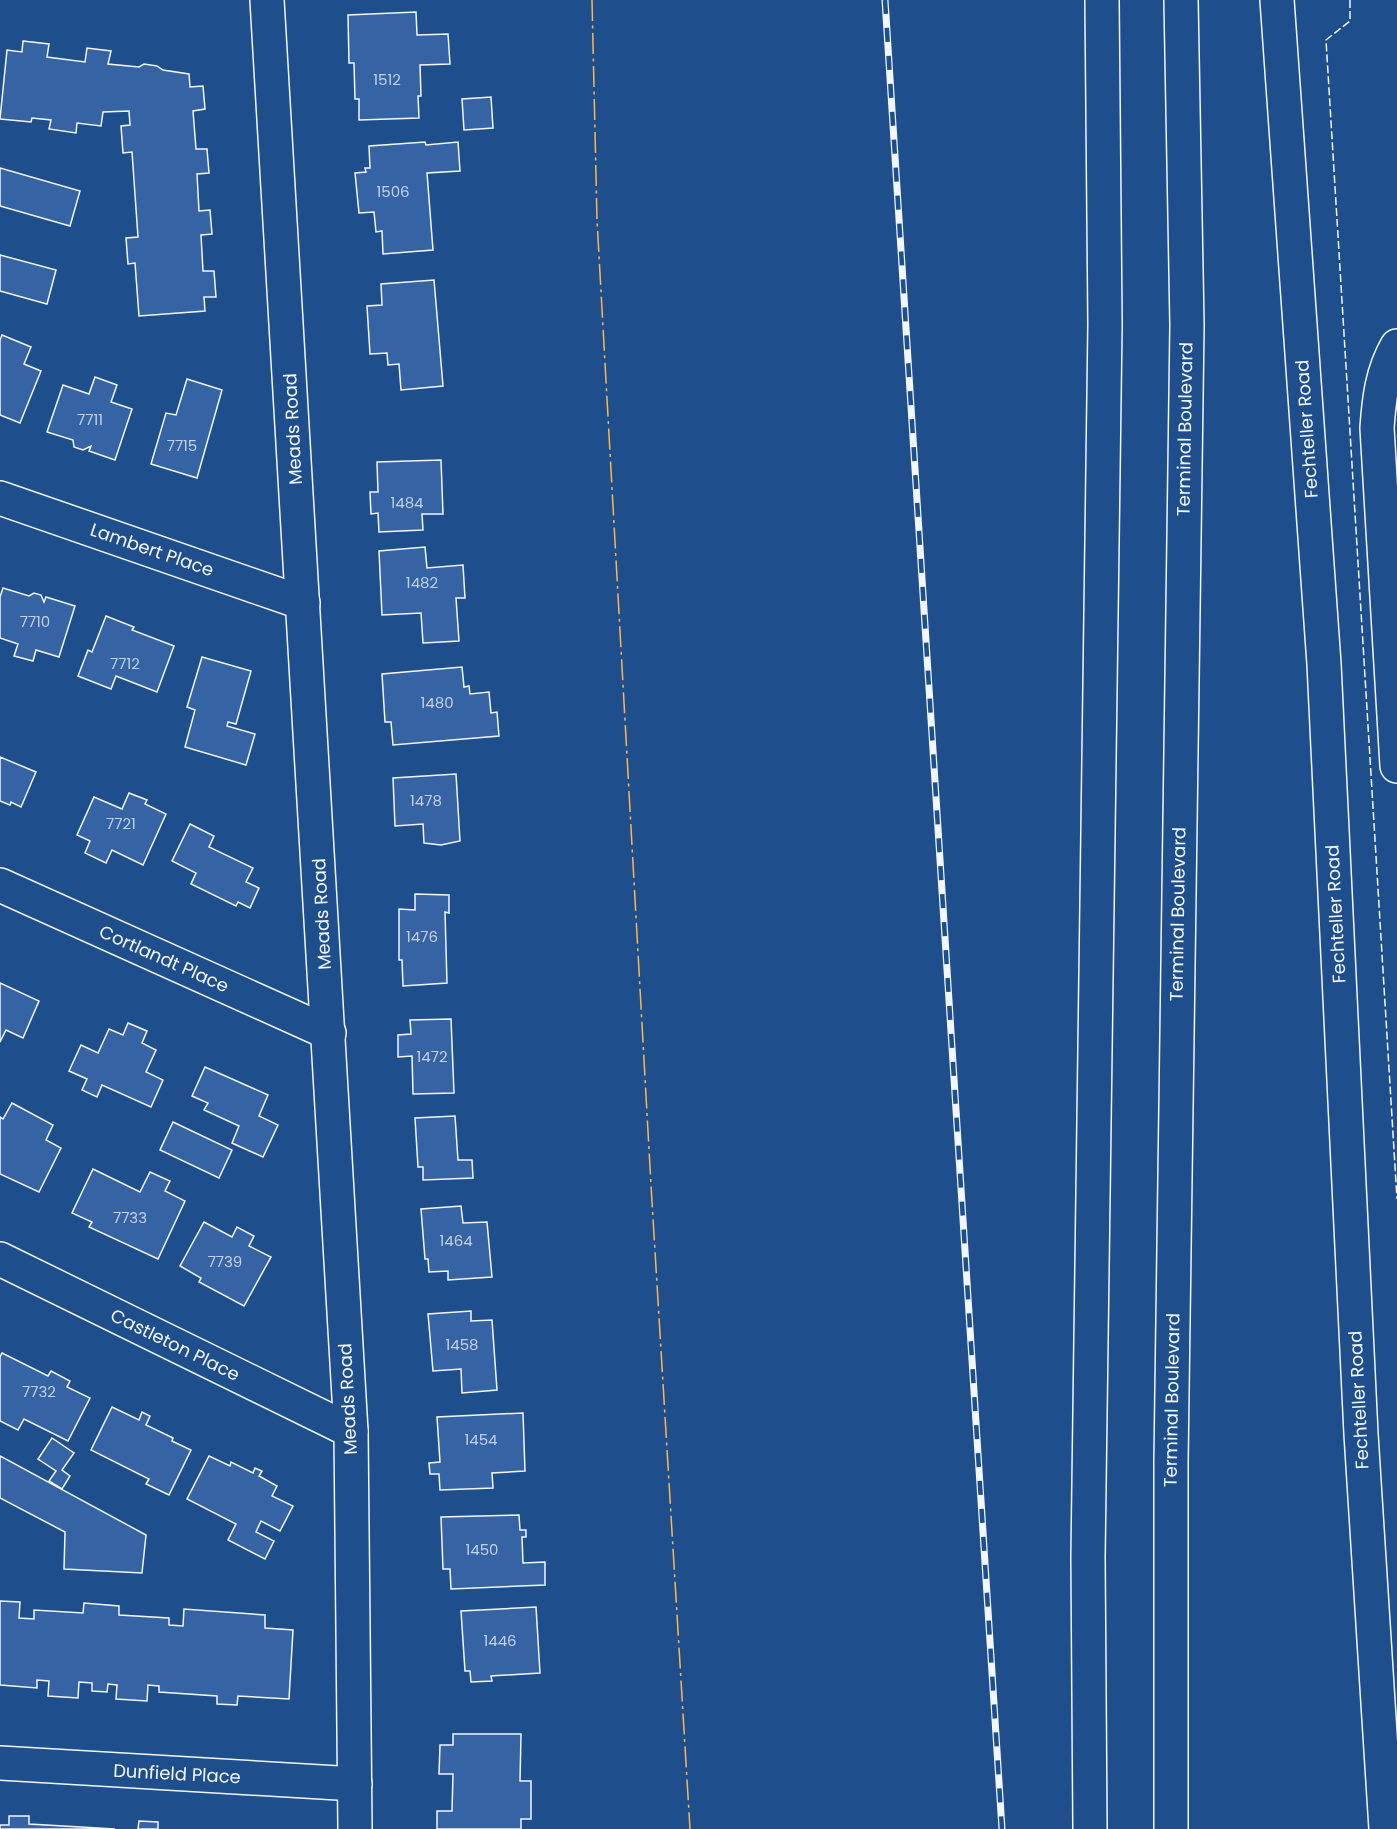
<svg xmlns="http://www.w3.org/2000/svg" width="1397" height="1829" viewBox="0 0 1397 1829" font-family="Poppins,sans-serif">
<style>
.building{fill:#3563a3;stroke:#f2f6ff;stroke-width:1.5}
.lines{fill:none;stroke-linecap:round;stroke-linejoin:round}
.street-casing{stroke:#f2f6ff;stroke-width:36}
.secondary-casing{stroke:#f2f6ff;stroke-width:36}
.street{stroke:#1f4e8c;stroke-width:33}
.secondary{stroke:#1f4e8c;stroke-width:33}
.rail-casing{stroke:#f2f6ff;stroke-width:7}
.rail{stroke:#1f4e8c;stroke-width:4.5;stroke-dasharray:14;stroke-linecap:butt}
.fence{stroke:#f2f6ff;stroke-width:1.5;stroke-dasharray:8 3;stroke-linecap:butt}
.power{stroke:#ffb74d;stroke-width:1.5;stroke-dasharray:21 4.5 3 4.5;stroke-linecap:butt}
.labels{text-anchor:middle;stroke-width:4.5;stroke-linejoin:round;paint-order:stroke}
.number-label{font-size:15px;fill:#c3d1e8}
.street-label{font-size:18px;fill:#f2f6ff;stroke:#1f4e8c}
</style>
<rect width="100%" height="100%" fill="#1f4e8c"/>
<g class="building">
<polygon points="416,12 417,35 448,34 450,64 420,65 421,96 418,96 419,118 359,120 359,99 355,99 354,63 349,63 348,15"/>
<polygon points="23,41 49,44 47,57 85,62 87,48 111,51 108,64 139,67 144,64 157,66 163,70 189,74 190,87 203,86 205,109 193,111 196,149 207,149 209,173 197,174 199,211 210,210 212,234 201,235 203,271 214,271 216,297 204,297 205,311 139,316 135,263 128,264 126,238 138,237 132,152 123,153 121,126 130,125 129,111 103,112 101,126 77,123 76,133 49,129 51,120 32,118 31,122 0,119 7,50 22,52"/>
<polygon points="491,97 493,128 464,130 462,99"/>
<polygon points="425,142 426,145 458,142 460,171 427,173 433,250 383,254 382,231 376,232 374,212 359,213 355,173 366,172 365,168 370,168 369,146"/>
<polygon points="0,168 80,191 70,226 0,206"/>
<polygon points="0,255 56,270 47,304 0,291"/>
<polygon points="434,280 443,386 401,390 399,364 388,365 387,353 370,354 367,306 382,305 381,284"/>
<polygon points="2,335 31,347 24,364 41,371 20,423 0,415 0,340"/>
<polygon points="95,377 117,385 111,402 132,409 115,460 89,451 91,446 83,450 74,447 73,440 47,432 63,385 89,394"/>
<polygon points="187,379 222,390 197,478 151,464 166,413 176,415"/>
<polygon points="441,460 443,514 422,514 423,530 379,532 378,513 371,514 370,492 378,492 377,462"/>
<polygon points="425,547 427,568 463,565 465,598 456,598 459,641 423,643 421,613 382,615 379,551"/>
<polygon points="3,588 29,596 34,593 41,595 44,602 46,597 75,606 59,657 36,650 33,661 14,656 18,644 0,638 0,597"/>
<polygon points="106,616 134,627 132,630 174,646 157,692 116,676 111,689 78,676 88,650 92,652"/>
<polygon points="202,657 251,671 236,724 228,722 227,726 255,734 246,765 185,747 195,710 187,707"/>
<polygon points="462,667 464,687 469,686 470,694 489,692 491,713 497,712 499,736 393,745 391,722 385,722 382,674"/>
<polygon points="0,757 36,772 21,807 11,802 10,805 0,801"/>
<polygon points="456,774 460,841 441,845 424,843 423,824 395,826 393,778"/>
<polygon points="129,793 147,800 145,804 166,814 143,865 112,850 106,863 85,853 90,841 77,835 94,797 122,809"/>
<polygon points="190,824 214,836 209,847 253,868 246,882 259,888 250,908 238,902 236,906 191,884 196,873 172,861"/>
<polygon points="415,894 449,895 449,913 445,912 447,983 403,986 402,960 399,960 399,909 415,910"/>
<polygon points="0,983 39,1001 23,1038 6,1030 0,1042"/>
<polygon points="451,1019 454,1093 413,1094 412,1056 398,1057 398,1035 411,1034 410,1020"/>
<polygon points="128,1023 147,1031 142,1043 156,1050 146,1072 163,1080 151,1107 102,1085 97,1097 82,1090 87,1079 69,1071 81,1045 98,1053 109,1029 123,1035"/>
<polygon points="205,1067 268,1095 259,1116 278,1125 263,1157 232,1143 239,1126 204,1110 208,1103 192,1096"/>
<polygon points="12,1103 53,1125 46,1140 61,1148 39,1192 0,1174 0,1117 3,1119"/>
<polygon points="455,1116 458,1160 472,1160 473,1178 423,1180 423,1167 418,1167 415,1118"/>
<polygon points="173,1122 232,1150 219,1178 160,1150"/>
<polygon points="93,1169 140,1192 150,1172 170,1181 165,1191 185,1201 158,1259 89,1227 92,1222 72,1213"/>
<polygon points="461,1206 463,1223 487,1222 492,1277 448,1280 448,1271 429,1272 428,1259 425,1259 421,1209"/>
<polygon points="204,1222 232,1237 237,1227 254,1236 249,1246 271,1257 244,1306 199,1282 201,1278 180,1266"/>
<polygon points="471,1311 471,1321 492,1320 497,1390 462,1393 461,1369 433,1371 428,1314"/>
<polygon points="2,1353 48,1376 51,1371 70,1381 67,1387 90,1398 68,1441 24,1419 18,1430 0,1421 0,1357"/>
<polygon points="112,1407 139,1420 142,1412 150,1416 146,1425 173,1438 172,1441 191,1450 169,1495 146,1484 149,1479 91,1450"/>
<polygon points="523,1413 525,1471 492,1473 493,1488 440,1490 439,1474 430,1474 429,1463 440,1462 437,1417"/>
<polygon points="52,1438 74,1453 62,1470 70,1476 62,1489 49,1481 56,1471 38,1459"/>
<polygon points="0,1456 146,1535 142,1573 64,1569 65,1532 0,1498"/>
<polygon points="209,1456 230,1466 231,1462 253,1473 255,1468 262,1471 259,1476 277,1486 272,1496 293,1506 280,1531 261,1521 256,1532 274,1541 265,1559 228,1540 236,1524 187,1499"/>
<polygon points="519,1515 520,1530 526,1530 526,1537 522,1537 523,1563 545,1562 545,1585 451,1589 450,1569 443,1569 441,1517"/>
<polygon points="0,1601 20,1602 19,1618 34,1619 34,1610 83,1613 84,1603 119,1606 119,1615 169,1618 169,1625 183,1626 184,1609 265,1615 265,1628 293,1630 289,1699 238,1696 237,1705 217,1704 217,1696 159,1692 159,1686 148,1685 147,1701 116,1699 117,1685 108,1684 107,1692 92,1691 92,1683 79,1682 78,1698 48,1696 49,1681 37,1680 37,1688 0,1685"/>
<polygon points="536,1607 540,1673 491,1676 492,1681 471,1682 470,1671 465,1671 461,1611"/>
<polygon points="453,1734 521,1734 520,1781 531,1781 531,1819 521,1819 521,1829 437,1829 437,1811 452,1811 453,1774 439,1774 440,1745 453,1745"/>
<polygon points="9,1816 29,1816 29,1824 115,1829 0,1829 0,1825 9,1825"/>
<polygon points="139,1821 158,1822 158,1829 138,1829"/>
</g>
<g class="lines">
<g class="street-casing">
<g id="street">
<polyline points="267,0 351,1431 355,1829"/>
<polyline points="1277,0 1324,664 1361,1434 1386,1829"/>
<path d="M1397,346C1382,372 1379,399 1377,428L1397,766"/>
<polyline points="0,498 303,603"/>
<polyline points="0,885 329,1033"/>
<polyline points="0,1259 351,1431"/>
<polyline points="0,1763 355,1784"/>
</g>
</g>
<g class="secondary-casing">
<g id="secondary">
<polyline points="1090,1829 1088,1557 1105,324 1102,0"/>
<polyline points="1171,1829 1171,1462 1187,325 1181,0"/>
</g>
</g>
<use href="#street" class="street"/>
<use href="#secondary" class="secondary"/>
<g class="rail-casing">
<polyline id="rail" points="885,0 1002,1829"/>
</g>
<use href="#rail" class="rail"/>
<polyline class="fence" points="1350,0 1350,21 1326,40 1397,1199"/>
<polyline class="power" points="592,0 597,220 651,1185 690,1829"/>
</g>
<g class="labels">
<g class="number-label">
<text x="387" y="85">1512</text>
<text x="393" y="197">1506</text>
<text x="90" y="425">7711</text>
<text x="182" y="451">7715</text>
<text x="407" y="508">1484</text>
<text x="422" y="588">1482</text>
<text x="35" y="627">7710</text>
<text x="125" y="669">7712</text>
<text x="437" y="708">1480</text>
<text x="426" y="806">1478</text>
<text x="121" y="829">7721</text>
<text x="422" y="942">1476</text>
<text x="432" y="1062">1472</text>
<text x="130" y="1223">7733</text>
<text x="456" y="1246">1464</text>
<text x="225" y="1267">7739</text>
<text x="462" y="1350">1458</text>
<text x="39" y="1397">7732</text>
<text x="481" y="1445">1454</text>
<text x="482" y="1555">1450</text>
<text x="500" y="1646">1446</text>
</g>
<g class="street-label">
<text transform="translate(293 429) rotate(-93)" y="6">Meads Road</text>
<text transform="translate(1185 429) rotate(-89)" y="6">Terminal Boulevard</text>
<text transform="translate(1307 429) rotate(-94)" y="6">Fechteller Road</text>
<text transform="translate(152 550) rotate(19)" y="6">Lambert Place</text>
<text transform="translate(322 914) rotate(-93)" y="6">Meads Road</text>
<text transform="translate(1178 914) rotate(-89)" y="6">Terminal Boulevard</text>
<text transform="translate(1336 914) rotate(-93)" y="6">Fechteller Road</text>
<text transform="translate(164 959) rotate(24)" y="6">Cortlandt Place</text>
<text transform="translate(175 1345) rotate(26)" y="6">Castleton Place</text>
<text transform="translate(348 1399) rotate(-93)" y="6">Meads Road</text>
<text transform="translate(1172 1400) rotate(-89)" y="6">Terminal Boulevard</text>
<text transform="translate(1359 1400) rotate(-93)" y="6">Fechteller Road</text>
<text transform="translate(177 1774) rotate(3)" y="6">Dunfield Place</text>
</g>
</g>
</svg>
